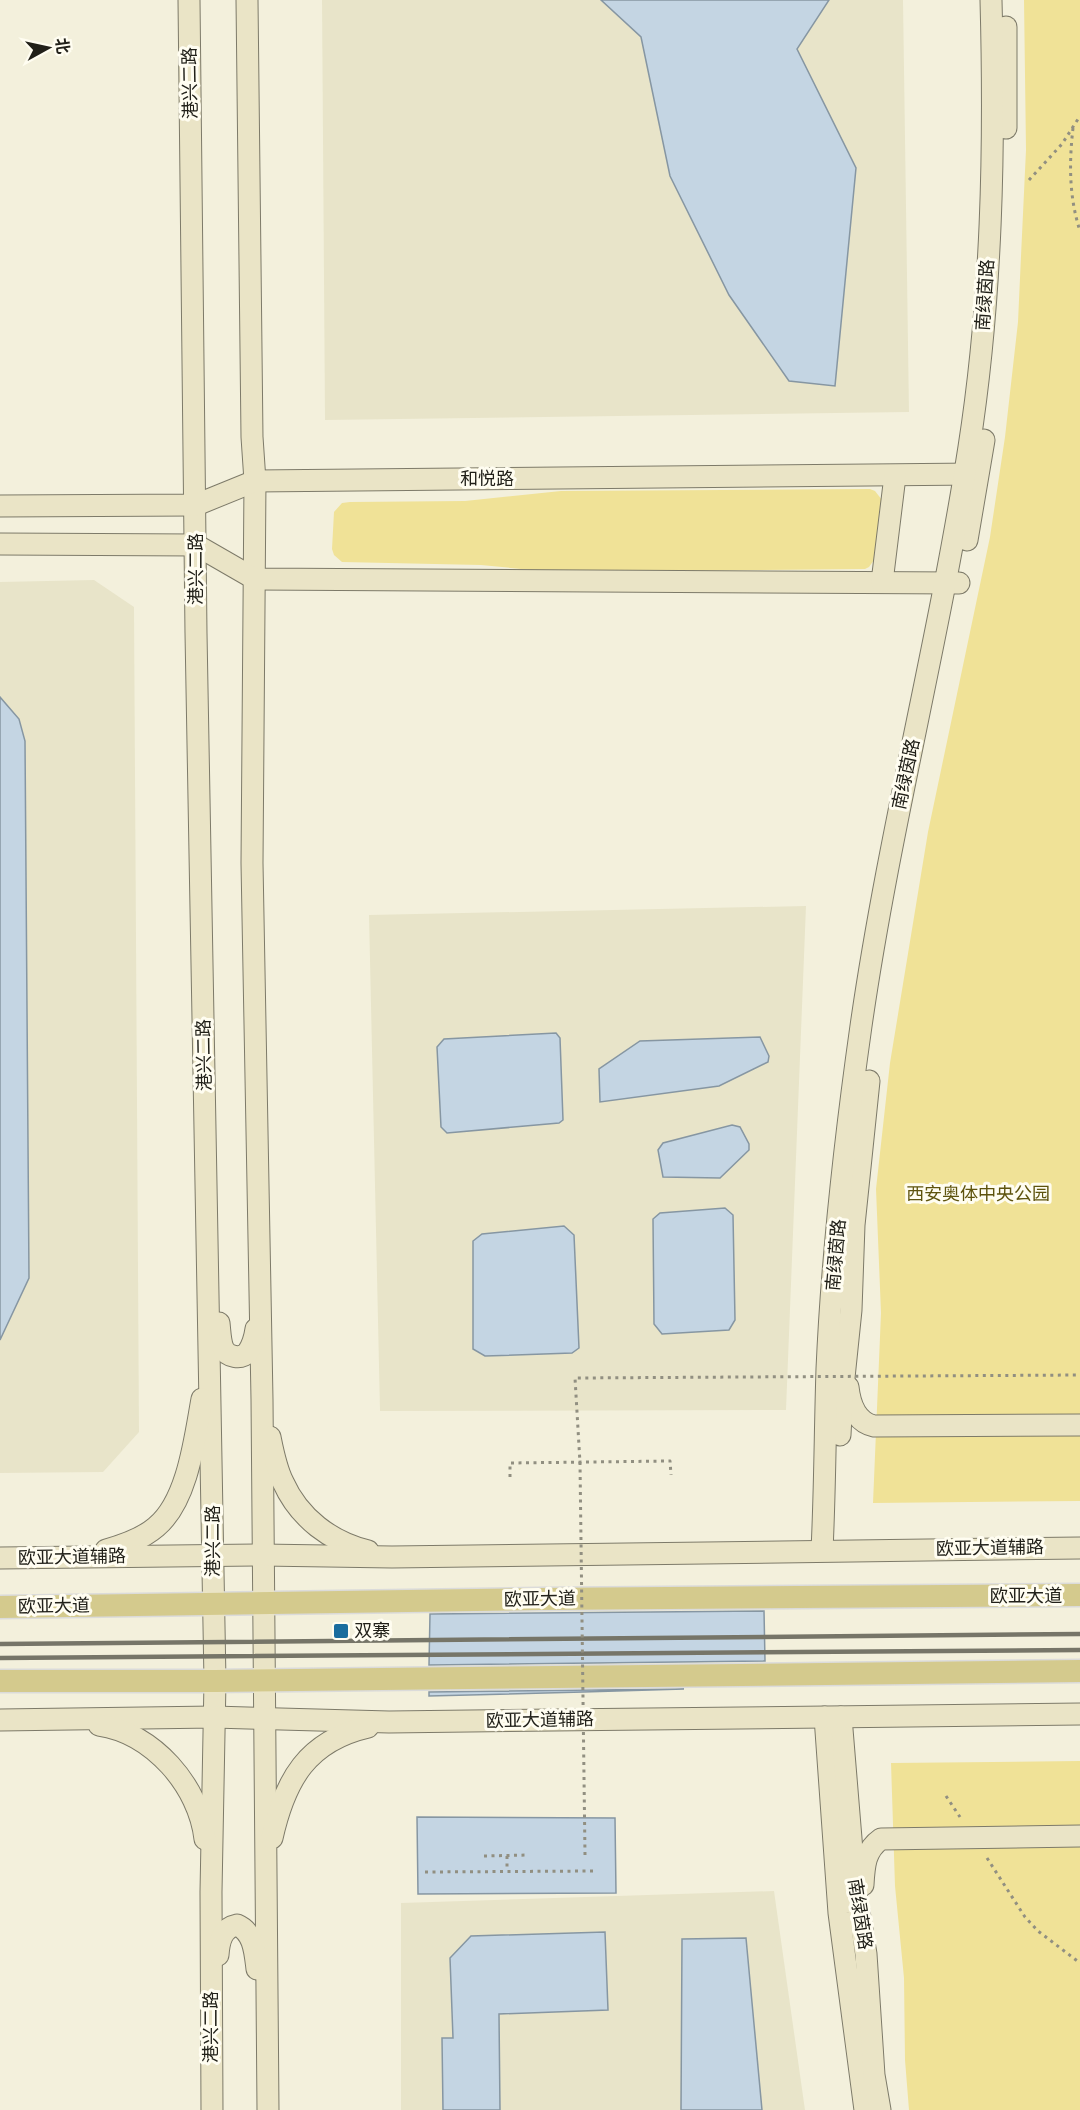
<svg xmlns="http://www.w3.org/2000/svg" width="1080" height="2110" viewBox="0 0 1080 2110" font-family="Overpass,'Noto Sans SC',sans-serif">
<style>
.built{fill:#e8e4c9}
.green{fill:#f0e297}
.building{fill:#c4d5e3;stroke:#8696a2;stroke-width:1.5}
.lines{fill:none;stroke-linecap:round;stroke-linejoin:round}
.secondary-casing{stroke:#7d7a69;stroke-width:23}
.primary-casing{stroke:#dbdbda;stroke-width:25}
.path{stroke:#918f81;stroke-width:3;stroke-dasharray:3 4.5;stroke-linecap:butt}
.secondary{stroke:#eae4c6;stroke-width:21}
.primary{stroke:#d4ca8d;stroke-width:22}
.rail{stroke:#767568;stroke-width:4.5}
.path-bridge{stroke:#918f81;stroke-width:3;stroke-dasharray:3 4.5;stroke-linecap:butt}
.poi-dot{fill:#1a6d9e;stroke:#fffdf1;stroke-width:2}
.labels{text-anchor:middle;stroke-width:6;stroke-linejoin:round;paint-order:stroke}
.street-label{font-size:18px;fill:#212019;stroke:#fffdf1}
.park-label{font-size:18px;fill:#5e530d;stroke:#fffdf1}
.poi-label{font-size:18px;fill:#212019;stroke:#fffdf1;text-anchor:start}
</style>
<rect width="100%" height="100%" fill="#f3f0dc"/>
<g class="built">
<polygon points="322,0 903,0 909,412 325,420"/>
<polygon points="94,580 134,607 139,1432 103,1472 0,1473 0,582"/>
<polygon points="806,906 786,1410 380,1411 369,915"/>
<polygon points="774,1891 805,2110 401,2110 401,1903"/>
</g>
<g class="green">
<polygon points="1024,0 1080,0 1080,1501 873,1503 881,1313 876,1189 890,1063 928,832 990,537 1005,437 1018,322 1021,256 1026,150"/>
<polygon points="870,489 875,491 882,500 874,560 869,567 865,569 553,572 481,565 342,562 334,555 332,549 334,512 342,503 350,502 465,501 561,491"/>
<polygon points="1080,1761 1080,2110 909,2110 905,2060 904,1978 895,1886 891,1763"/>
</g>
<g class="building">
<polygon points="601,0 829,0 797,49 856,168 835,386 789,381 729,295 670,176 641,37"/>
<polygon points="0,697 19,719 25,741 29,1278 0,1340"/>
<polygon points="556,1033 560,1038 563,1120 559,1123 447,1133 441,1127 437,1047 444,1039"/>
<polygon points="760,1037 769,1056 768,1062 719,1086 600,1102 599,1069 640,1041"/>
<polygon points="732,1125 740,1127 749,1144 749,1150 720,1178 663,1177 658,1150 663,1143"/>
<polygon points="725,1208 733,1215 735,1320 729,1330 662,1334 654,1324 653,1219 660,1213"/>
<polygon points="564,1226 574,1235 579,1348 572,1353 485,1356 473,1349 473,1241 482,1234"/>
<polygon points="764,1611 765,1661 429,1665 430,1614"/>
<polygon points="684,1689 583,1692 429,1696 429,1692"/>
<polygon points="417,1817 615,1818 616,1893 418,1894"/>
<polygon points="605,1932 608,2010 499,2014 500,2110 443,2110 442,2038 453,2038 450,1958 471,1936"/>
<polygon points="746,1938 762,2110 681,2110 682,1939"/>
</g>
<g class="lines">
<g class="secondary-casing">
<g id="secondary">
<polyline points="189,0 196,633 215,1681 211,1892 212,2110"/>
<polyline points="247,0 252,437 255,481 252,863 262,1399 268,2110"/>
<polyline points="1006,27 1006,128"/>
<polyline points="0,506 196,505 255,481 976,474"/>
<polyline points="967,540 984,440"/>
<polyline points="0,544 196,545 255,579 959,583"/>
<polyline points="882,582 895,476"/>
<path d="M219,1323C220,1331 220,1341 223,1348C227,1357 241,1360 248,1352C252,1346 255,1336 256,1329"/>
<path d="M848,1387C850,1405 856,1422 874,1426L1080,1425"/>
<polyline points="840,1435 842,1397 851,1310 854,1225 869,1081"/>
<path d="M270,1437C273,1452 276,1468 283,1482C299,1518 331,1542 368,1551"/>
<path d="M106,1550C124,1545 142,1539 156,1527C188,1501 195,1437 202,1399"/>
<path d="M822,1550C825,1490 825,1429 827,1369C832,1255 845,1139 861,1026C889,831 939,641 969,447C992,299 995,149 991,0"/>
<polyline points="0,1558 262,1555 392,1557 1080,1548"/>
<polyline points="825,1717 839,1913 865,2110"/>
<polyline points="841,1717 855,1887 866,1954 874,2075 880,2110"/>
<polyline points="0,1720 214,1717 389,1722 1080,1714"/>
<path d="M99,1725C153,1733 199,1786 205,1839"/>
<path d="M272,1838C285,1780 307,1741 368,1727"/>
<path d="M863,1885C864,1866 865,1850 881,1839L1080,1836"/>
<path d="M218,1955C219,1941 222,1928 237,1925C254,1932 255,1953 257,1969"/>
</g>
</g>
<g class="primary-casing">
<g id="primary">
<polyline points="0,1607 540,1599 1080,1595"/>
<polyline points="0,1681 215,1681 1080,1671"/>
</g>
</g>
<g class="path">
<path d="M1073,128C1069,163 1069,197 1080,231"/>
<polyline points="1029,180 1062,144 1080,116"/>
<polyline points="510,1477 510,1463 670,1461 671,1475"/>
<polyline points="946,1796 960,1817"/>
<polyline points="484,1856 527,1855"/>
<polyline points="507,1856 507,1871"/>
<polyline points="987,1858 1025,1917 1038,1931 1080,1963"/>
<polyline points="425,1872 594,1871"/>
</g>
<use href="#secondary" class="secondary"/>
<use href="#primary" class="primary"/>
<g class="rail">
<polyline points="0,1644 1080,1634"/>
<polyline points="0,1658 1080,1650"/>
</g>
<polyline class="path-bridge" points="585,1855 580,1463 575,1378 1080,1375"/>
</g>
<rect class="poi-dot" x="333" y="1623" width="16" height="16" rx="3"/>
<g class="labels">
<g class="street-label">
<text transform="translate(190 83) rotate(-91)" y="6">港兴二路</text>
<text transform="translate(985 295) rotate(-86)" y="6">南绿茵路</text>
<text x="487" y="485">和悦路</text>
<text transform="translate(196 569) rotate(-90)" y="6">港兴二路</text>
<text transform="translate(906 774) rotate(-78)" y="6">南绿茵路</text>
<text transform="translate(204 1055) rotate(-91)" y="6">港兴二路</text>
<text transform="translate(836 1255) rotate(-85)" y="6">南绿茵路</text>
<text transform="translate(213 1541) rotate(-90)" y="6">港兴二路</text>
<text transform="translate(990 1548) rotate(-1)" y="6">欧亚大道辅路</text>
<text transform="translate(72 1557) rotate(-1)" y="6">欧亚大道辅路</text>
<text x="1026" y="1602">欧亚大道</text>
<text transform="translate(540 1599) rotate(-1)" y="6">欧亚大道</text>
<text transform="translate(54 1606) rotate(-1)" y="6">欧亚大道</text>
<text transform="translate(540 1720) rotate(-1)" y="6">欧亚大道辅路</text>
<text transform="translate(860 1914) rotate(81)" y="6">南绿茵路</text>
<text transform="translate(211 2027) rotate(-90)" y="6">港兴二路</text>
</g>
<g class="park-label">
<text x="978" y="1200">西安奥体中央公园</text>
</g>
<g class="poi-label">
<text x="354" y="1637">双寨</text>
</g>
</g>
<g transform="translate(48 48) rotate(82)" stroke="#fffdf1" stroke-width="4.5" paint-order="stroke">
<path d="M0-4.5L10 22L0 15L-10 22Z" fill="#212019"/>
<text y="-9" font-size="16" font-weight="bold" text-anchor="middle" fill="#212019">北</text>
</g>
</svg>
